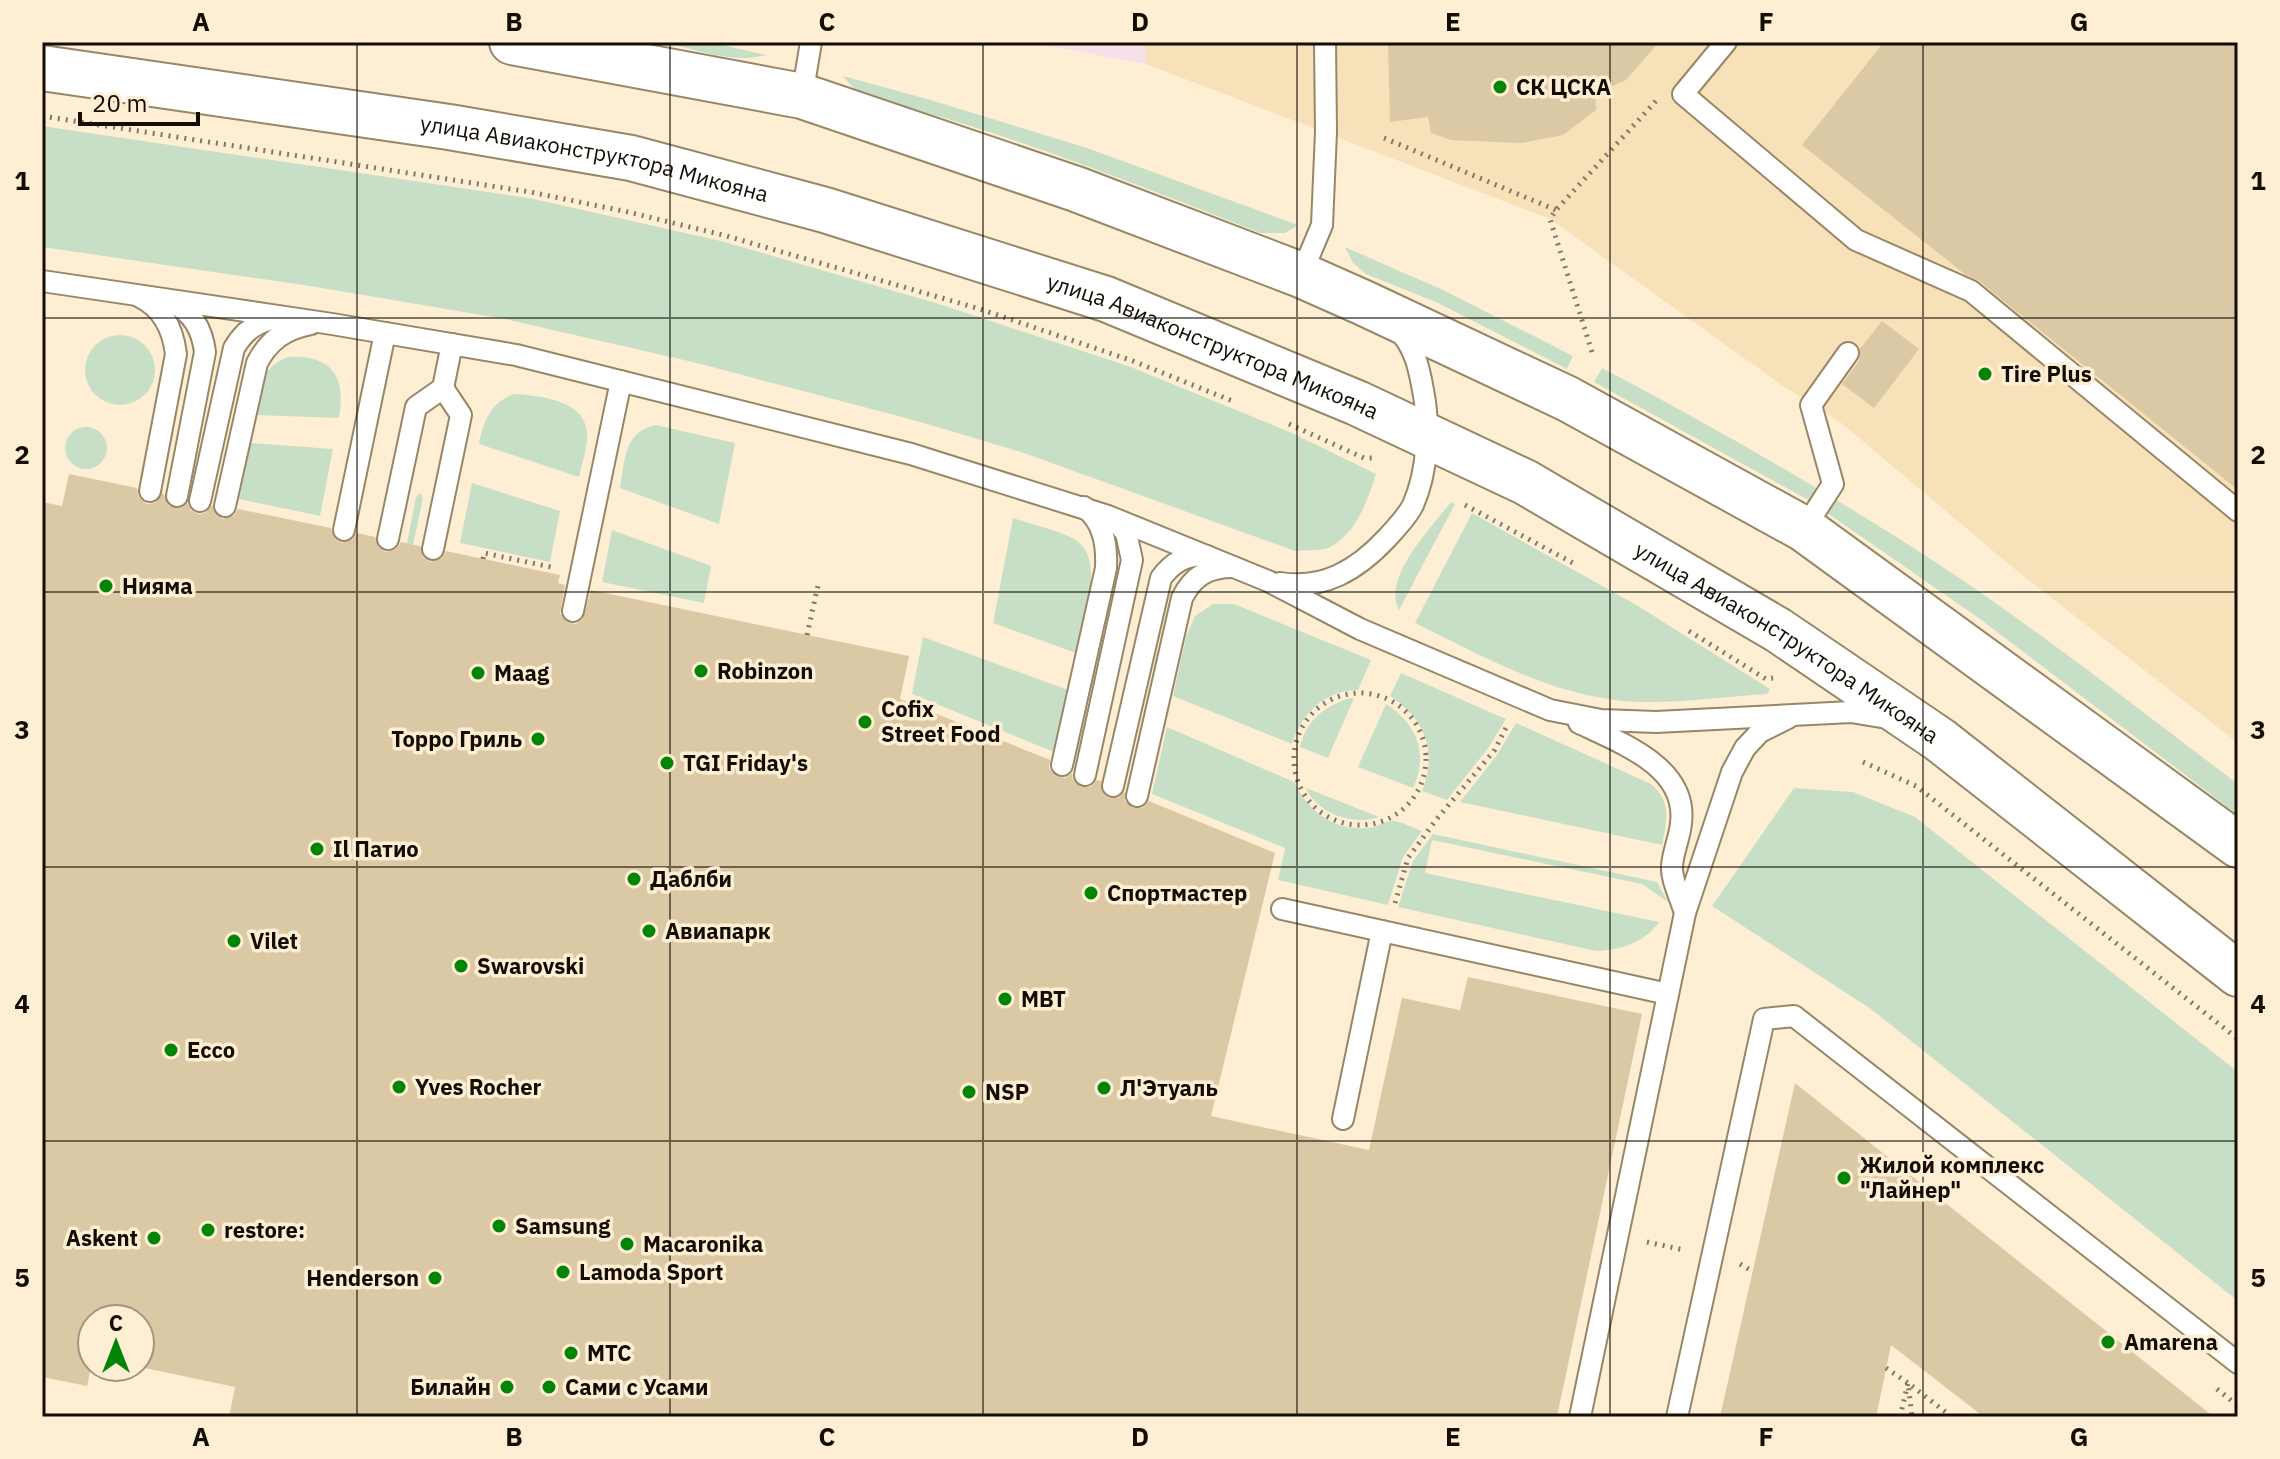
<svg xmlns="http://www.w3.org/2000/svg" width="2280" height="1459" viewBox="0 0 2280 1459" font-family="'IBM Plex Sans',sans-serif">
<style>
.built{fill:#f7e1b8}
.industrial{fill:#f7dfeb}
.green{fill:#c8dfc7}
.building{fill:#dbc8a5}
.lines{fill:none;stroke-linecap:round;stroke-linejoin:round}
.service-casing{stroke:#978767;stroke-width:24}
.tertiary-casing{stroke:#978767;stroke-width:48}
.path{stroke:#817765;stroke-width:5;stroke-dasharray:2 6;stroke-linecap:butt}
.service{stroke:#fff;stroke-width:20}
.tertiary{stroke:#fff;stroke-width:44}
.grid{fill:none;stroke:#130d03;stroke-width:2;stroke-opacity:0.55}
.poi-dot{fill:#018507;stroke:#feefd4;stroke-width:3}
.labels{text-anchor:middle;stroke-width:7;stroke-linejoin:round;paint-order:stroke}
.poi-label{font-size:22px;font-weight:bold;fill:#130d03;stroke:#feefd4;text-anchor:start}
.street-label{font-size:22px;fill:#130d03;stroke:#feefd4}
.neatline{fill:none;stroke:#130d03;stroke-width:3}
.grid-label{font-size:26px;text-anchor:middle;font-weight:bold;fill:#130d03}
</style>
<rect width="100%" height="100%" fill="#feefd4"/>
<polygon class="built" points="1145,42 2238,42 2238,743 2017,571 1840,422 1780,384 1550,219 1146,64"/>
<polygon class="industrial" points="1027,42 1145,42 1146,64"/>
<g class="green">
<path d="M664,42H709L766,55C732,64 697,50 664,42Z"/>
<path d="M843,76L927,99L1087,148L1298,225L1285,233H1261C1150,190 1039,145 924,112C894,104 862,103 843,76Z"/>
<path d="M42,126L529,198L721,241L939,304L1131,367L1292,433L1376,474C1368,500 1356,535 1328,548C1319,551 1305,550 1295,551L1024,453L917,421L697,363L505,319L310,286L42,247Z"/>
<polygon points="1345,247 1443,290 1573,356 1567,369 1438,303 1366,274 1353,263"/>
<circle cx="120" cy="370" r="35"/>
<path d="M288,357C333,355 346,377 339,418L255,415C261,389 259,368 288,357Z"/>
<path d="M1602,368C1712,426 1821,488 1926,556C2034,626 2135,707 2238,784V815L1980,619L1810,501L1594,382Z"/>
<path d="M514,394C539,396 584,399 587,432C588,447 582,463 579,477L479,444C484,420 490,403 514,394Z"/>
<path d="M656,425L735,443L719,524L620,488C625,461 623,432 656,425Z"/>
<circle cx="86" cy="448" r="21"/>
<polygon points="250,443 333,449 320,516 239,499"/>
<polygon points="472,483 560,511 550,562 460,543"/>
<polygon points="420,493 423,498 413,545 407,543 416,497"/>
<path d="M1451,502L1455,504L1399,610C1381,578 1432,527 1451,502Z"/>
<path d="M1472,513L1638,606L1770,689L1767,694C1713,697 1655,708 1602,698C1536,687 1475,652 1415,623Z"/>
<path d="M1013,518C1029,524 1065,532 1077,541C1106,561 1082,625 1076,653L993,623Z"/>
<polygon points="612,530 711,566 704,603 602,582"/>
<path d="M1213,604H1234L1371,660L1358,690C1325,690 1301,714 1292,744L1173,696L1186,637L1195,616Z"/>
<polygon points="923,637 1068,690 1054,752 912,694"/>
<path d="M1401,673L1506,719L1489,747L1447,800L1422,791C1438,752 1425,719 1390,696Z"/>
<path d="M1350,698H1354L1328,758L1300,747C1306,720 1325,706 1350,698Z"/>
<path d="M1386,704C1417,724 1429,754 1413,788L1358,767Z"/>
<path d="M1516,723L1651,784C1672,802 1667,820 1662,845L1460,802L1497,755Z"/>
<path d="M1167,727L1294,782C1309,812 1334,831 1368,828C1376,828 1384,821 1392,821C1401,821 1413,828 1422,831L1403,857L1388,905L1278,880L1285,848L1152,794Z"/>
<path d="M1306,788L1379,817C1353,826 1318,814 1306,788Z"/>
<polygon points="1794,788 1853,792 1915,817 2238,1072 2238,1301 1871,1009 1712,906"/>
<path d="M1433,834L1657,882L1668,902L1642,884L1432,840L1425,873L1659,922C1644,943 1621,950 1596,951L1398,907L1413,861Z"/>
</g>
<g class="building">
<polygon points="1388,42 1659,42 1626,80 1595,94 1596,110 1563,135 1522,143 1451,140 1431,133 1428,117 1390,122"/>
<polygon points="1884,42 2238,42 2238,490 1979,281 1966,275 1802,145"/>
<polygon points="1882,321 1919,349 1874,408 1842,384 1859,361 1860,349"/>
<polygon points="69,474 137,488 138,496 147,504 155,503 163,493 169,506 180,508 187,503 191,510 198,514 205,513 212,505 216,515 223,519 234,515 238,509 331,528 335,539 342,543 353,539 357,533 375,537 379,548 386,552 397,548 401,542 420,546 424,558 431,562 442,558 446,551 560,575 558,583 565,585 560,614 570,623 576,624 583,619 591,590 909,656 900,699 1050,760 1049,768 1054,775 1065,778 1072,773 1073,780 1081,787 1090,787 1097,780 1101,781 1104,795 1109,798 1118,798 1125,791 1125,801 1133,808 1142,808 1149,801 1275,853 1211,1116 1369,1150 1402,998 1460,1010 1468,977 1642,1014 1557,1417 229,1417 235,1387 140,1367 140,1319 92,1319 92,1362 87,1386 42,1377 42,502 62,506"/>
<polygon points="1795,1083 2052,1288 2214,1417 1984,1417 1891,1345 1876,1417 1720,1417"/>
</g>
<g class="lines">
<g class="service-casing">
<g id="service">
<polyline points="1726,42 1683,94 1856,240 1971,291 2238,511"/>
<polyline points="802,96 811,42"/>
<polyline points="1301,275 1322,225 1326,132 1325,42"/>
<polyline points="42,281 332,324 516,355 911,454 1108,516 1268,581 1360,629 1550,710 1601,720 1656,722 1851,712 1887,718"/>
<path d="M140,297C163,308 173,330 176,354L150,491"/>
<path d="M172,302C193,313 202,329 205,352L177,496"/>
<polyline points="443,388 452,344"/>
<path d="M200,501L234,348C244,331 257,321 277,318"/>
<path d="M225,506L257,363C269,340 285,329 311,324"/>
<polyline points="1804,529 1833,484 1811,405 1848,353"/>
<polyline points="344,530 385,333"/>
<polyline points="388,539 416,407 443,388 461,415 433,549"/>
<path d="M1280,583C1324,590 1357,570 1387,538C1396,528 1407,517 1413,505C1428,471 1430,426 1423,390C1419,368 1415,347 1398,330"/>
<polyline points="573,611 621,381"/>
<path d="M1579,723C1621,743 1688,767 1681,823C1680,837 1673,851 1672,866C1671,880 1681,899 1685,913"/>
<path d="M1062,765L1106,568C1107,545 1104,522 1084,507"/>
<polyline points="1085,775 1132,560 1126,533 1115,520"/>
<path d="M1113,786L1161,578C1172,563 1187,553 1207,556"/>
<path d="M1137,796L1182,598C1193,576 1208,567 1233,567"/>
<polyline points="1282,909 1668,994"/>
<polyline points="1343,1119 1382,931"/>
<polyline points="1580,1417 1685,913 1732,772 1745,748 1760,732 1788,718"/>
<polyline points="1677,1417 1764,1019 1794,1016 2238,1363"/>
</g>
</g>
<g class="tertiary-casing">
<g id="tertiary">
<polyline points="512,42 802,96 1076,189 1301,275 1364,303 1568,399 1804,529 2238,845"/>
<path id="s1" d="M42,68L449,127L631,158L825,210L1106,299L1357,403L1525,482L1778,630L1940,740L2238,974"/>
</g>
</g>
<g class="path">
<polyline points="42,116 530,192 628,212 723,235 980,309 1133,361 1235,402"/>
<polyline points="1384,138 1556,210"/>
<polyline points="1592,352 1550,219 1556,210 1656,101"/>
<polyline points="1289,424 1364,458 1372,458"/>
<polyline points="1465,505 1573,563"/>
<polyline points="483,559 484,553 551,567"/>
<polyline points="1689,631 1766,679 1773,678"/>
<polyline points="807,635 819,581"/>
<circle cx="1360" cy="759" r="66"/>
<polyline points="1863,762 1916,786 2238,1039"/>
<polyline points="1395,903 1408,858 1436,820 1494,751 1508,724"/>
<polyline points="1647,1242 1684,1250"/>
<polyline points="1740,1264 1753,1272"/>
<polyline points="1886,1368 1908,1383 1912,1417"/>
<polyline points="2217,1389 2238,1406"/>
<polyline points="1900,1417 1908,1383 1952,1417"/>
</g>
<use href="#service" class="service"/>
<use href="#tertiary" class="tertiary"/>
</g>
<path class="grid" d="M357,42V1417M670,42V1417M983,42V1417M1297,42V1417M1610,42V1417M1923,42V1417M42,318H2238M42,592H2238M42,867H2238M42,1141H2238"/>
<g class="poi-dot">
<circle cx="1500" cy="87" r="8"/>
<circle cx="1985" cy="374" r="8"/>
<circle cx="106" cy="586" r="8"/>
<circle cx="701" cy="671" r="8"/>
<circle cx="478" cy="673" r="8"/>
<circle cx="865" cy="722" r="8"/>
<circle cx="538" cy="739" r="8"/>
<circle cx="667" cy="763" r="8"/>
<circle cx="317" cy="849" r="8"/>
<circle cx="634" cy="879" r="8"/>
<circle cx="1091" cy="893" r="8"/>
<circle cx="649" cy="931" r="8"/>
<circle cx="234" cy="941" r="8"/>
<circle cx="461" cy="966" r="8"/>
<circle cx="1005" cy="999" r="8"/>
<circle cx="171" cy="1050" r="8"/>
<circle cx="399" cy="1087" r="8"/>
<circle cx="1104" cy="1088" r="8"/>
<circle cx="969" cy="1092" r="8"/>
<circle cx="1844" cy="1178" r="8"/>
<circle cx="499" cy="1226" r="8"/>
<circle cx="208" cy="1230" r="8"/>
<circle cx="154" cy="1238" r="8"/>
<circle cx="627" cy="1244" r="8"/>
<circle cx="563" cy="1272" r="8"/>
<circle cx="435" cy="1278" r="8"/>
<circle cx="2108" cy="1342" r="8"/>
<circle cx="571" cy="1353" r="8"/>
<circle cx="507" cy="1387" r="8"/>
<circle cx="549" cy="1387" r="8"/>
</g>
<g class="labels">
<g class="poi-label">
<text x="1516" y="95">СК ЦСКА</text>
<text x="2001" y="382">Tire Plus</text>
<text x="122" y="594">Нияма</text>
<text x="717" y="679">Robinzon</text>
<text x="494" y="681">Maag</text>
<text x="881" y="717">Cofix<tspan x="881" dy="25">Street Food</tspan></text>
<text x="522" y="747" text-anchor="end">Торро Гриль</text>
<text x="683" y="771">TGI Friday's</text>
<text x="333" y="857">Il Патио</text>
<text x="650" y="887">Даблби</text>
<text x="1107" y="901">Спортмастер</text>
<text x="665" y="939">Авиапарк</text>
<text x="250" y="949">Vilet</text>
<text x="477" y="974">Swarovski</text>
<text x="1021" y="1007">МВТ</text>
<text x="187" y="1058">Ecco</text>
<text x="415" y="1095">Yves Rocher</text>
<text x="1120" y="1096">Л'Этуаль</text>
<text x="985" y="1100">NSP</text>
<text x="1860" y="1173">Жилой комплекс<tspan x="1860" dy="25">"Лайнер"</tspan></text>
<text x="515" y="1234">Samsung</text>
<text x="224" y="1238">restore:</text>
<text x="138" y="1246" text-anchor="end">Askent</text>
<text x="643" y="1252">Macaronika</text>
<text x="579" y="1280">Lamoda Sport</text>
<text x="419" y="1286" text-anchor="end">Henderson</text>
<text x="2124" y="1350">Amarena</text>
<text x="587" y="1361">МТС</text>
<text x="491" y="1395" text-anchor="end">Билайн</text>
<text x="565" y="1395">Сами с Усами</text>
</g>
<g class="street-label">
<text dy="8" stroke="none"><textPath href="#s1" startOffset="560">улица Авиаконструктора Микояна</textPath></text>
<text dy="8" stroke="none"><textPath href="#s1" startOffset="1208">улица Авиаконструктора Микояна</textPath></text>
<text dy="8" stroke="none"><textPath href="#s1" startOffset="1856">улица Авиаконструктора Микояна</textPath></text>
</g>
</g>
<rect width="2280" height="1459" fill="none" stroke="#feefd4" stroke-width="88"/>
<g transform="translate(116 1343)"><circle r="38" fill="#feefd4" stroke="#a09580" stroke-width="2"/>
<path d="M0-6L14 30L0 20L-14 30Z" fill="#018507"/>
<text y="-12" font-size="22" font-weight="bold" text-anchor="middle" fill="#130d03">С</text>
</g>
<path d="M80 112v12h118v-12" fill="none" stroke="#130d03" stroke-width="4"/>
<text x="92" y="112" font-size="24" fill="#130d03" stroke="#feefd4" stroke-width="6" paint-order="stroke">20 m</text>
<rect x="44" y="44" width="2192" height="1371" class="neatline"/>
<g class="grid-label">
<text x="201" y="31">A</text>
<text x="514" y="31">B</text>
<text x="827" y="31">C</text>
<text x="1140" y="31">D</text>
<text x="1453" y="31">E</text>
<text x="1766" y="31">F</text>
<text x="2079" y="31">G</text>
<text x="22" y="190">1</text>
<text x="2258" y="190">1</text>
<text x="22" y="464">2</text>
<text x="2258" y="464">2</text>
<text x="22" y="739">3</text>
<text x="2258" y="739">3</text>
<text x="22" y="1013">4</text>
<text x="2258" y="1013">4</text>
<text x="22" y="1287">5</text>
<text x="2258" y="1287">5</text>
<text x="201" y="1446">A</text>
<text x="514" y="1446">B</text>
<text x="827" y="1446">C</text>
<text x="1140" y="1446">D</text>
<text x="1453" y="1446">E</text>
<text x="1766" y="1446">F</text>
<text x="2079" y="1446">G</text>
</g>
</svg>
